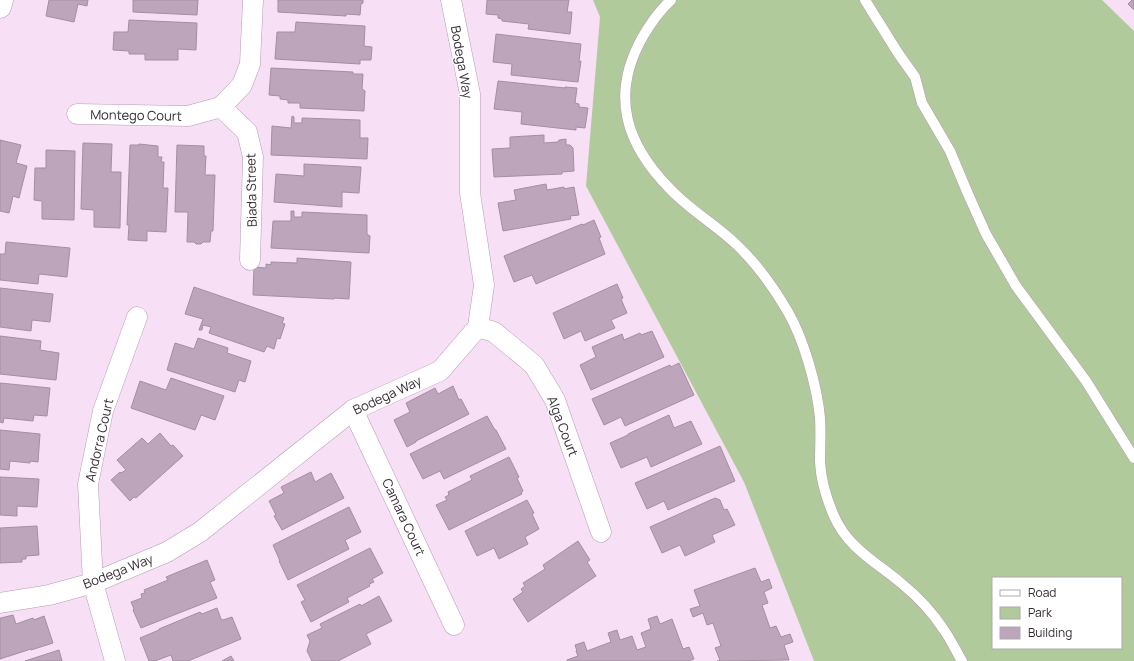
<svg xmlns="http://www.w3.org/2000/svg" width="1134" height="661" viewBox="0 0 1134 661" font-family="Manrope,sans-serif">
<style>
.green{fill:#b0ca9c;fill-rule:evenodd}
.building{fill:#bda6bb;stroke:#a58ea2}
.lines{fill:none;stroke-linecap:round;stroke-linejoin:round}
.service-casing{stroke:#b49cb1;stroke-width:11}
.minor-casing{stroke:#b49cb1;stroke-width:21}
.tertiary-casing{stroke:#b49cb1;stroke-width:23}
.service{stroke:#fff;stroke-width:10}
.minor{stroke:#fff;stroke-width:20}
.tertiary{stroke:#fff;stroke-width:22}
.labels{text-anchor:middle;stroke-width:3;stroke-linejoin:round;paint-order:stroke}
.street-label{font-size:13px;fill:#342b33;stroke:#fff}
</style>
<rect width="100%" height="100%" fill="#f7dff5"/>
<path class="green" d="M593,0H1102L1134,31V661H814L744,482L586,186L600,17ZM993,578H1121V648H993Z"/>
<g class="building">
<polygon points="49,0 88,0 87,6 78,4 74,22 46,16"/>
<polygon points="133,0 198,0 197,15 133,12"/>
<polygon points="278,0 363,0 363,3 361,4 360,15 346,14 346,16 278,12"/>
<polygon points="487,0 569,0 567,12 572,12 570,34 528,29 529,24 502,21 502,19 498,18 498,15 486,14"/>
<polygon points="1132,0 1134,0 1134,10 1128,4"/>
<polygon points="129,20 197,23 196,50 178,49 178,60 145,60 145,54 129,54 129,51 113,50 114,32 128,32"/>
<polygon points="296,22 365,26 364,46 372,47 371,60 360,60 360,64 275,59 277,32 295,32"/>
<polygon points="496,34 581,44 579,62 581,61 578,82 511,75 512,64 493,62"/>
<polygon points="271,68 353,72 353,74 363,74 362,89 365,91 364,111 300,108 300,103 288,103 288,100 280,99 280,96 269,95"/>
<polygon points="498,81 565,88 565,87 577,88 575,103 579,104 579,107 588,108 585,128 576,127 576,130 521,124 522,112 494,109"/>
<polygon points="292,116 294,117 294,123 302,123 302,118 360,120 360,138 368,138 367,159 271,155 272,126 291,128"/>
<polygon points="544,135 544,143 558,142 559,140 566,139 566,145 570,145 573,148 574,171 562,172 562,174 494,177 492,149 510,148 510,137"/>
<polygon points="0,140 21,145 16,163 27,166 19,198 13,196 9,213 0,211"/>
<polygon points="83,143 112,144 111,172 121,172 120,228 94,227 94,210 81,209"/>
<polygon points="139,144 158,146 158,157 162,157 161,162 164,162 163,188 168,188 166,232 147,231 147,241 128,240 129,225 127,225 130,145 139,145"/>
<polygon points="177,145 204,146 204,156 206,156 205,175 215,175 213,231 211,231 210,242 203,242 201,244 196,244 194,242 187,242 188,212 175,212"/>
<polygon points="46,150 75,151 74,220 42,219 42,201 34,200 35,168 46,168"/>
<polygon points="304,164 361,167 359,193 342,192 342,207 274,202 276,174 304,176"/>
<polygon points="546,184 547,190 564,187 564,189 574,187 579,215 570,216 571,219 503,231 498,203 516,200 514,190"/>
<polygon points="291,211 294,211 294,217 302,217 302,212 367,215 367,234 370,236 369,253 271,248 273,221 291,221"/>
<polygon points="594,220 601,237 599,238 605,254 536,284 532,275 514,282 504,256 582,224 583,225"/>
<polygon points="6,242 70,248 67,277 39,274 38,284 0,280 0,254 5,254"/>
<polygon points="297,258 351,262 349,299 334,298 334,299 253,295 254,267 266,268 266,264 271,265 271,262 297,263"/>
<polygon points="617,284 623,298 621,299 627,313 611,320 615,328 585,341 581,331 564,339 553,313"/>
<polygon points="194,287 284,318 282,323 285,324 280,339 277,338 274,349 267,346 264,352 209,333 211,327 203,325 202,330 199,330 203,319 185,314"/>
<polygon points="0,288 53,294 50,322 32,320 31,331 0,327"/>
<polygon points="652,331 664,357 591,390 580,365 596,357 592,347 622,334 624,340 640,333 641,335"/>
<polygon points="0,336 41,341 40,350 59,353 56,380 0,374"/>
<polygon points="198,338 228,348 227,353 251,361 245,382 239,380 235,392 167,370 175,343 194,349"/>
<polygon points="679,363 694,395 625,426 621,417 604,425 592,399 670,365 671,367"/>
<polygon points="171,378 224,396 215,420 201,415 195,430 131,408 140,381 166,390"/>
<polygon points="0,383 50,388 47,416 34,415 33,421 4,418 3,423 0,422"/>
<polygon points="453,386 459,400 461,399 469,414 416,441 416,442 407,447 394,420 410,412 406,403 435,388 438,394"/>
<polygon points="669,415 674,428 691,421 702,444 651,467 647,457 621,468 610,443 628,435 628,434"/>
<polygon points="487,416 495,430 496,430 506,449 444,479 440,471 423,479 410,454"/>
<polygon points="0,430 40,434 38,462 30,461 30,463 10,461 9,470 0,469"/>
<polygon points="160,433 171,446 173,445 183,456 136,498 134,497 130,501 111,480 120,472 121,473 126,470 117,460 142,438 148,444"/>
<polygon points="720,446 735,481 668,510 664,501 647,509 635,483"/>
<polygon points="509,457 519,477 517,478 523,491 521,492 522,494 449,530 436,505 447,500 445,497 449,495 448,492 472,480 470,476"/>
<polygon points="311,472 315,482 331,473 344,498 282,530 274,516 276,515 269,501 284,493 281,487"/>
<polygon points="0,477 39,479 37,507 17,506 17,516 0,515"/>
<polygon points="715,498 720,500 724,510 727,509 735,525 712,535 715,542 685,556 680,545 662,553 650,527"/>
<polygon points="527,500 534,513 532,514 539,529 525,537 528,544 499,559 494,548 477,556 465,531"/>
<polygon points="349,507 361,532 345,540 349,549 288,580 279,561 280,561 273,545"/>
<polygon points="37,526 39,555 26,556 26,559 22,559 22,562 0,563 0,528"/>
<polygon points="578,541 590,560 587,562 596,576 528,622 513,599 523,592 521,589 525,586 523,583 545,569 543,565"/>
<polygon points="370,548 383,573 372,579 374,582 369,584 370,586 347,598 349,602 311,622 301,602 305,600 297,585"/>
<polygon points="207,560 215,580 210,582 217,598 141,628 133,610 134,609 131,602 142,598 141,594 145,593 144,590 168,580 166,577"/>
<polygon points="755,568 761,582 769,579 772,588 764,592 768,603 762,605 770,628 776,626 781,637 790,634 793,642 784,645 789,660 717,661 720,660 715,648 721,646 713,623 707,625 703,613 693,617 690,609 700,606 694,590"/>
<polygon points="379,596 392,621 366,634 371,644 338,661 312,661 307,651 310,641 307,635 322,628 320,624 360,604 361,606"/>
<polygon points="217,608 221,619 223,620 232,617 241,639 188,661 173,661 171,655 155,661 149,661 140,638 159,630 159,629 200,612 202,614"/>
<polygon points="13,615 16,624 33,618 34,620 44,616 53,643 31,650 31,649 0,659 0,618 1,618"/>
<polygon points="657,616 660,624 672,619 683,649 689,647 694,659 689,661 567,661 567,660 578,656 576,651 577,651 575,645 584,642 587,651 611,642 608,633 617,630 620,640 632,636 637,650 646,647 641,633 651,629 648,619"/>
<polygon points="59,650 62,661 25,661"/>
<polygon points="231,656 234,661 222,661"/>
</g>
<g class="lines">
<g class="service-casing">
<g id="service">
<path d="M671,0C659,11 650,24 642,38C610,96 626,144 670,189C690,210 716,225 737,245C758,265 774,288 788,312C804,340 817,386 820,418C821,433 820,448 820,462C821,480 827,500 834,516C847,547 877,563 901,583C917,596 933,613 944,630C951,640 956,651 962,661"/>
<polyline points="865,0 898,53 915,77 922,103 950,151 968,194 986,234 1016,286 1086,381 1134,458"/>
</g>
</g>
<g class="minor-casing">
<g id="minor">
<polyline points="221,107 247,132 253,157 250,260"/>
<polyline points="77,114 188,116 221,107 242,85 250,64 253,0"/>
<polyline points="478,327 494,332 534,365 555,400 601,532"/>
<polyline points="353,410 454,625"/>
<polyline points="0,603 49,595 93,583 167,552 200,532 353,410 440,371 478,327 484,285 470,193 470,94 451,0"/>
<polyline points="115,661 93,583 88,484 103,411 137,317"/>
</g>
</g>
<g class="tertiary-casing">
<polyline id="tertiary" points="0,7 2,0"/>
</g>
<use href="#service" class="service"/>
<use href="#minor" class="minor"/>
<use href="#tertiary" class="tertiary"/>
</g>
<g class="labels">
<g class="street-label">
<text transform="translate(462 62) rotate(80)" y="5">Bodega Way</text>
<text transform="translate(136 115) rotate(1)" y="5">Montego Court</text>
<text transform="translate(251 190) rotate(-91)" y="5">Biada Street</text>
<text transform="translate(387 395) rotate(-25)" y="5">Bodega Way</text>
<text transform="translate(563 426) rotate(69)" y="5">Alga Court</text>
<text transform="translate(99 440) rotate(-77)" y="5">Andorra Court</text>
<text transform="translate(404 517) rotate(65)" y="5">Camara Court</text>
<text transform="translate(118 571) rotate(-21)" y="5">Bodega Way</text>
</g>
</g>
<rect x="992" y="577" width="130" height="72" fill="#ffffff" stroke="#aeaaad"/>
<rect x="1000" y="590" width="20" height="6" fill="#ffffff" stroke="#aeaaad"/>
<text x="1028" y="597" font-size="12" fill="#342b33">Road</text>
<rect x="1000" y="607" width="20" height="12" fill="#b0ca9c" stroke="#aeaaad"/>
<text x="1028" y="617" font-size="12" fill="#342b33">Park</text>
<rect x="1000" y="627" width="20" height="12" fill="#bda6bb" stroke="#aeaaad"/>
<text x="1028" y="637" font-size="12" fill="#342b33">Building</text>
</svg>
